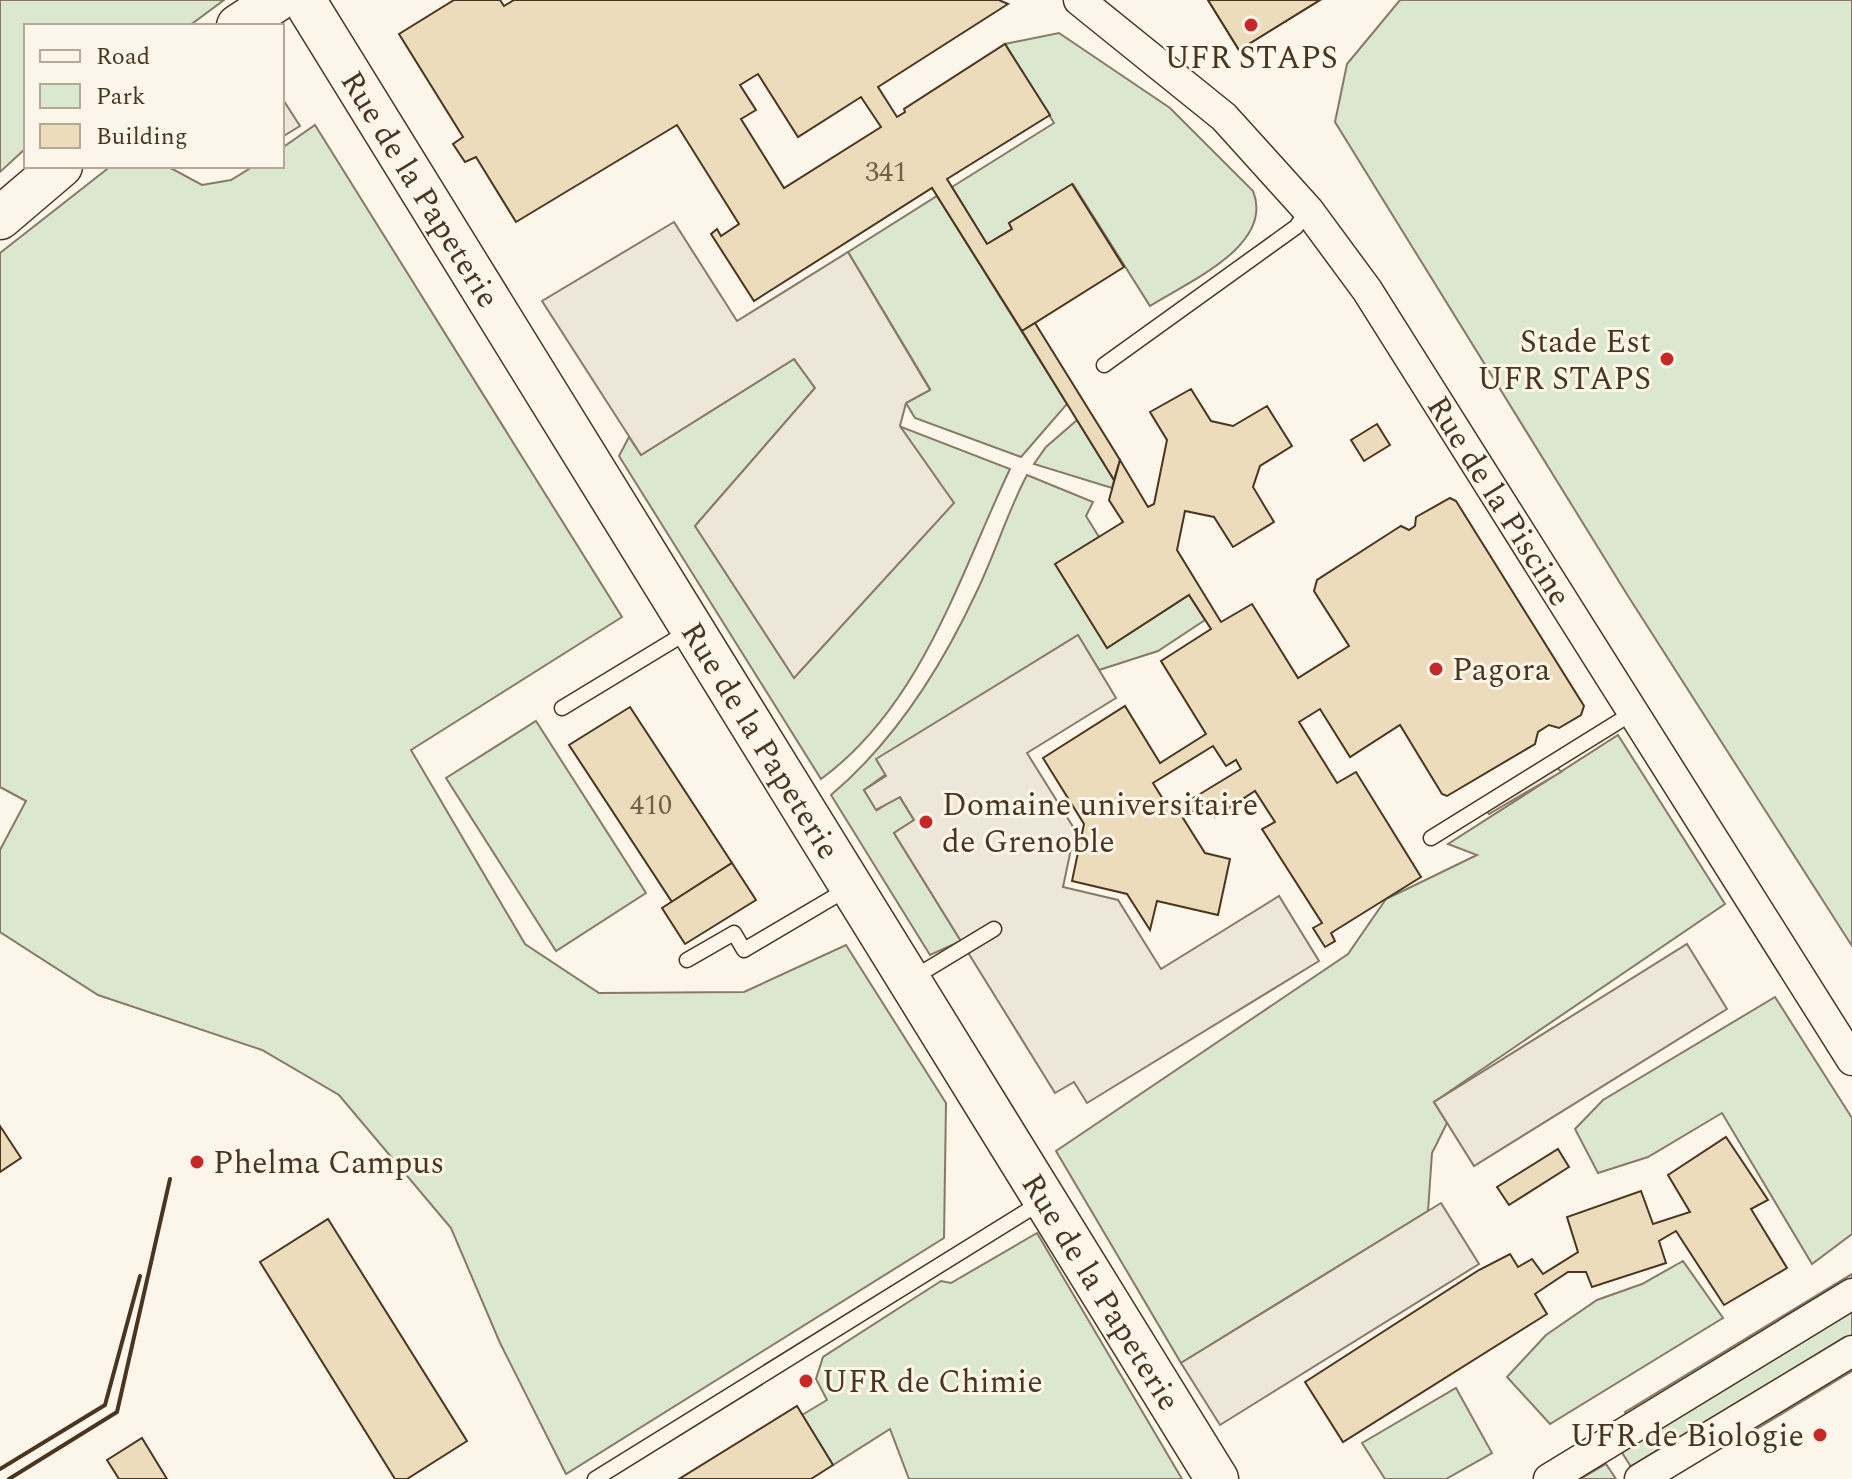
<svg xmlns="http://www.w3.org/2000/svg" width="1852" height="1479" viewBox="0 0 1852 1479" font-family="Spectral,serif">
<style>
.green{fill:#dce7d0;stroke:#887966;stroke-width:2}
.parking{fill:#ede7d9;stroke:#887966;stroke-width:2}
.building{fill:#ecdcbc;stroke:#4a3520;stroke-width:2;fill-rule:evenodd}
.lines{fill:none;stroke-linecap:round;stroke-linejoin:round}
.lane-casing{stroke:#4a3520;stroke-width:17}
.street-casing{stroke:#4a3520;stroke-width:33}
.secondary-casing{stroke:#4a3520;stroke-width:45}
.lane{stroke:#fbf6e9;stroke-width:14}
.street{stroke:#fbf6e9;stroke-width:30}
.secondary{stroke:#fbf6e9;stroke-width:42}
.wall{stroke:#4a3520;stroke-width:4}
.poi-dot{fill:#c62828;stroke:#fbf6e9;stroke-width:3}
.labels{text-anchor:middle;stroke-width:6;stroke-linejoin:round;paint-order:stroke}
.number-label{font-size:28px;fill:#725f47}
.poi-label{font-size:32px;fill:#4a3520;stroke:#fbf6e9;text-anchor:start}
.street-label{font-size:32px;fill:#4a3520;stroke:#fbf6e9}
</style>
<rect width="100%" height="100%" fill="#fbf6e9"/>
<g class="green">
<polygon points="0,0 224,0 189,26 26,26 26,148 0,172"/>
<polygon points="1400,0 1852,0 1852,946 1628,596 1335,122 1347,64"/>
<path d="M1059,33L1170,108L1253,191C1275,245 1188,282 1150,306L1073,184L1009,223L1012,229L987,244L952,187L1054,123L1005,44Z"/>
<polygon points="315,125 622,617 411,750 525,944 599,993 744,992 846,945 946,1103 944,1238 566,1474 500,1343 451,1228 339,1095 262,1050 98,995 0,932 0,850 26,801 0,787 0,253 111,166 167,166 202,185 231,180 254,166 282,166 282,148"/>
<polygon points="937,196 1067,404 1021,457 915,418 906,403 930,389 848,252"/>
<path d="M794,359L815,388L695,526L899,426L1010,469C959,576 922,705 821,779L619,456L629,437L641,455Z"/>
<polygon points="1077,420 1114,480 1112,488 1034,464 1046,447"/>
<path d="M1027,475L1093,502L1086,516L1099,537L1056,564L1108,647L1189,595L1205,620L1158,651L1099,670L1078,636L864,790L877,810L899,796L914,820L894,833L961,941L930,955L831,795C895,741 941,668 976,593C995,554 1007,513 1027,475Z"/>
<polygon points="536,721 646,893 556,951 446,778"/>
<polygon points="1618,735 1725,904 1434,1102 1447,1123 1432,1153 1428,1211 1181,1363 1056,1151 1348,954 1386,899 1477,855 1448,844"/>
<polygon points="1775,997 1852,1118 1852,1234 1812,1264 1722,1113 1648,1157 1598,1173 1575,1129 1603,1100"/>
<polygon points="1037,1233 1182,1479 909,1479 890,1429 833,1465 802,1415 827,1400 816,1379 823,1357 941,1281 951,1283"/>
<polygon points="1683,1261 1723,1318 1550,1424 1507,1377 1546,1335 1597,1300 1642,1284"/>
<polygon points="1852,1308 1852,1336 1633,1470 1621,1451"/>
<polygon points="1456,1388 1492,1453 1446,1479 1385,1479 1362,1443"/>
<polygon points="1606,1464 1616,1479 1580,1479"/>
</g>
<g class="parking">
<polygon points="282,98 300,126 282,137"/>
<polygon points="674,222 737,321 848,252 930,390 906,403 900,426 954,503 794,678 695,526 815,388 794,359 641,455 542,301"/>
<polygon points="1078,635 1116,698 1027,753 1075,830 1063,887 1118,900 1161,969 1279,896 1319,961 1087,1103 1074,1082 1055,1093 894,833 914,820 900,797 876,810 864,790 886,776 876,759"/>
<polygon points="1549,757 1561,772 1489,814 1479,801"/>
<polygon points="1687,944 1727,1009 1474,1166 1434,1102"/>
<polygon points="1441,1203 1479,1264 1220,1425 1181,1363"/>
<polygon points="1852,1274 1852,1286 1630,1421 1625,1412"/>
<polygon points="1852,1357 1852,1371 1755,1430 1749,1421"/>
</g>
<g class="building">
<path d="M454,0H500L504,6L514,0H999L1008,4L878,87L897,117L905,112L904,109L1005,44L1050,115L947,179L987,244L1012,229L1009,223L1072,184L1124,267L1022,331L932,188L754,301L711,234L717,229L721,236L739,224L677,125L516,222L476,157L465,162L453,144L463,137L399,34ZM758,74L798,137L861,97L881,127L784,188L741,119L756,110L740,85Z"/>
<polygon points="1208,0 1320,0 1239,50"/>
<polygon points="1208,0 1320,0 1239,50"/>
<polygon points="1035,323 1120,460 1114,480 1022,331"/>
<path d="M1191,389L1211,421L1233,426L1267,406L1292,446L1260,466L1253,487L1274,522L1233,547L1214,517L1185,511L1177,550L1221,622L1252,604L1298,678L1349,646L1314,591L1317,580L1396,529L1401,526L1409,530L1415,526L1416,517L1450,498L1456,501L1584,706L1581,715L1559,728L1549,725L1538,732L1535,744L1447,796L1442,794L1400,725L1350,757L1320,709L1299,722L1337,783L1356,772L1421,877L1331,933L1335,941L1325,947L1313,928L1322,923L1262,829L1275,822L1255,791L1215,817L1206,803L1183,818L1205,853L1230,859L1218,915L1157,901L1150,930L1127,894L1072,881L1084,824L1043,758L1125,706L1160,763L1206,734L1161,661L1211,629L1189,595L1107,648L1055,564L1123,522L1109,500L1120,460L1148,507L1154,504L1167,440L1150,412ZM1213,746L1226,766L1236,760L1241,769L1177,808L1172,800L1166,804L1153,783Z"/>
<polygon points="1377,424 1390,445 1364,461 1351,440"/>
<polygon points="630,707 732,863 672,902 569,745"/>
<polygon points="732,863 756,900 685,944 662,908"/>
<polygon points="0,1126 21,1158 0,1172"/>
<polygon points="1726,1137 1768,1200 1751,1209 1787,1268 1724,1305 1676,1231 1659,1241 1666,1263 1592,1287 1586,1272 1568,1272 1535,1294 1547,1314 1343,1442 1305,1382 1479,1270 1510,1254 1518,1267 1532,1259 1543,1274 1578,1252 1567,1217 1641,1191 1653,1224 1690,1212 1668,1175"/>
<polygon points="1558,1149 1569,1167 1509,1205 1497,1187"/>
<polygon points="328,1219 467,1441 407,1479 395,1479 260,1262"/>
<polygon points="797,1406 833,1465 811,1479 679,1479"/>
<polygon points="142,1438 167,1479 119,1479 107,1460"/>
</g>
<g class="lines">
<g class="lane-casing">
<g id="lane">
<polyline points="1104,365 1296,227 1308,210"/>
<polyline points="562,708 689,631"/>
<polyline points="1431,838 1634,712"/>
<polyline points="687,960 734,933 744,950 849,888"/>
<polyline points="913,978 994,929"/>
<polyline points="595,1479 1043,1201"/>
</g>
</g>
<g class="street-casing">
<g id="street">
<path id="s1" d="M1079,0L1224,117L1308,210L1367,290L1852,1060"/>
<polyline points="1549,1479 1852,1294"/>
<polyline points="1640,1479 1852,1351"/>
</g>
</g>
<g class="secondary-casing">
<g id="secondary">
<path id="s2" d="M304,0L1217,1479"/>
<polyline points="238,26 277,0"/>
<polyline points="0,218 61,166"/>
</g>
</g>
<use href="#lane" class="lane"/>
<use href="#street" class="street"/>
<use href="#secondary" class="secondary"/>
<g class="wall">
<polyline points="0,1469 105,1405 140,1276"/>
<polyline points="9,1479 117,1412 170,1179"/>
</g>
</g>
<g class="poi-dot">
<circle cx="1251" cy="25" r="8"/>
<circle cx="1667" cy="359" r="8"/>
<circle cx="1436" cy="669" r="8"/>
<circle cx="926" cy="822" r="8"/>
<circle cx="197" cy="1162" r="8"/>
<circle cx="806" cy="1381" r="8"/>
<circle cx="1820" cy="1435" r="8"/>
</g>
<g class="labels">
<g class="number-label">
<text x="886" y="181">341</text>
<text x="651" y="814">410</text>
</g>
<g class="poi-label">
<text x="1251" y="68" text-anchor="middle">UFR STAPS</text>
<text x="1651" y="352" text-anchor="end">Stade Est<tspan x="1651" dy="37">UFR STAPS</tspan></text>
<text x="1452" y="680">Pagora</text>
<text x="942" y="815">Domaine universitaire<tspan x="942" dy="37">de Grenoble</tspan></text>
<text x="213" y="1173">Phelma Campus</text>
<text x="822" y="1392">UFR de Chimie</text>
<text x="1804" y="1446" text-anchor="end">UFR de Biologie</text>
</g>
<g class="street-label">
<text dy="11" stroke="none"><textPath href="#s2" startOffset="222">Rue de la Papeterie</textPath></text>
<text dy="11" stroke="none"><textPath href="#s1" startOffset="660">Rue de la Piscine</textPath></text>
<text dy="11" stroke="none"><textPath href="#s2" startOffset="870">Rue de la Papeterie</textPath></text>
<text dy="11" stroke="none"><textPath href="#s2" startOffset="1518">Rue de la Papeterie</textPath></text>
</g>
</g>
<rect x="24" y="24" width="260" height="144" fill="#fbf6e9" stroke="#b4a999" stroke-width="2"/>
<rect x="40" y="50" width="40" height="12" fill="#fbf6e9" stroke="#b4a999" stroke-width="2"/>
<text x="96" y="64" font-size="24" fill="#4a3520">Road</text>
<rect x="40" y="84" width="40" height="24" fill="#dce7d0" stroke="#b4a999" stroke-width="2"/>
<text x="96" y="104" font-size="24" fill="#4a3520">Park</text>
<rect x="40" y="124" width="40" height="24" fill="#ecdcbc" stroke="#b4a999" stroke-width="2"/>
<text x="96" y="144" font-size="24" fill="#4a3520">Building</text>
</svg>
